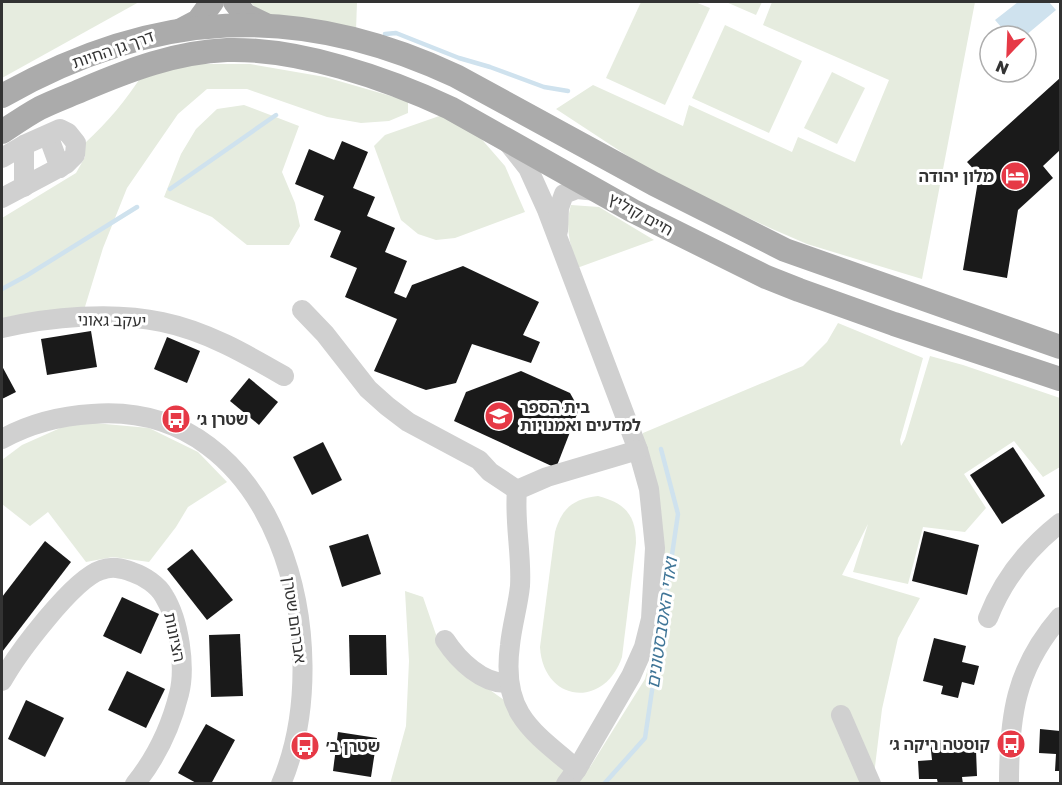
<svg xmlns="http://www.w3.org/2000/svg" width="1062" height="785" viewBox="0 0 1062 785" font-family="'Golos Text','Noto Sans Hebrew',sans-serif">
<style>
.green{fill:#e6ecdf}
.water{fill:#cfe2ee}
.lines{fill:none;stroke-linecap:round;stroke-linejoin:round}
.stream{stroke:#cfe2ee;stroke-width:4.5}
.building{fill:#1a1a1a}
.minor{stroke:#d0d0d0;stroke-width:20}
.major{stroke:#ababab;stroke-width:24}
.labels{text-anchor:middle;stroke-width:6;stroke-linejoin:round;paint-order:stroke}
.street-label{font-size:16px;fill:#333;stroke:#fff}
.poi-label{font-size:16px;font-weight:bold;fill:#333;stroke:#fff;text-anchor:start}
.water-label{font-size:18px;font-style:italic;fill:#3f7597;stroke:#fff}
</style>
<rect width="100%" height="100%" fill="#fff"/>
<g class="green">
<polygon points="2,2 139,2 2,78"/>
<polygon points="250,2 357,2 356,31 271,15 258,10"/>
<polygon points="641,2 695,2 710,8 665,105 606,78"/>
<polygon points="726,2 762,2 756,15"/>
<polygon points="772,2 975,2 922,279 807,244 770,228 655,174 556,109 593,85 683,126 689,105 792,152 798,137 855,162 889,80 763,25"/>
<polygon points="725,25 802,61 769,133 692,98"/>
<path d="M179,64H250L325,77L408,101V113L389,121L361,123L327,117L247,89H207L178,114L127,188L103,248L84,310L12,316L2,319V218L76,173L85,157V143C108,122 126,100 143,74Z"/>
<polygon points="832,72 865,88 837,144 804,128"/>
<polygon points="244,105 299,126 282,172 295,203 300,226 289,245 247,245 212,217 164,197 181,154 196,129 217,109"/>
<polygon points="445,114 478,135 505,166 525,212 455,238 436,240 418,234 401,220 374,146 385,135"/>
<path d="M571,205L599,207L654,240L577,268C571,246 564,228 571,205Z"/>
<polygon points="838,323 923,358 900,440 901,446 905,439 930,356 963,365 1060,398 1060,467 1043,477 1014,441 964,474 986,508 965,532 923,527 908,584 853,572 868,524 842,575 920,598 898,638 882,709 873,783 390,784 406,726 409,661 405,591 423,597 441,649 466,673 511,705 590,767 645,679 663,612 663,530 638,450 643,433 803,366 827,342"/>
<polygon points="94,423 149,428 198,452 227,482 188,507 176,527 149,562 113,557 86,562 48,512 30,526 2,504 2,460 22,445 67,425"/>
<path d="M598,496C625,503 636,515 636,543L622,657C604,710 543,702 540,647L555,532C562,508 573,499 598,496Z"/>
</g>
<polygon class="water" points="1018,2 1049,2 1056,10 1025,36 1009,36 995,20"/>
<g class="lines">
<g class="stream">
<polyline points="385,34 396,33 459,58 490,67 544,87 568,91"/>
<polyline points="170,189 276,115"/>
<polyline points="2,289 26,276 137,207"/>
<polyline points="604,784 645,738 678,514 661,449"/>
</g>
</g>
<g class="building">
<polygon points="1060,78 1060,150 1043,166 1053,178 1018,210 1007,278 963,270 979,175 967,162"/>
<polygon points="342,141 368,152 353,188 375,197 367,216 395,228 385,252 407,261 394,293 406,298 412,285 463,266 539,302 523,335 540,342 531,363 472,344 456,383 426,390 374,371 397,319 345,297 357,268 330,257 341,231 314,220 324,196 295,184 309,149 334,160"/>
<polygon points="91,331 97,367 47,375 41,339"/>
<polygon points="167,337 200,351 187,383 154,369"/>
<polygon points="2,366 16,392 2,399"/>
<polygon points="521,371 570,393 579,409 556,468 454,421 466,392"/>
<polygon points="249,378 278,402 259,425 230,401"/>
<polygon points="323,442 342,480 312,495 293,457"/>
<polygon points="1013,447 1045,496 1002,524 970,475"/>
<polygon points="924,531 979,545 967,595 912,581"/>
<polygon points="368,534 381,574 342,587 329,546"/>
<polygon points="45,541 71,562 2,652 2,597"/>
<polygon points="192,549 233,600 207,620 167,569"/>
<polygon points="122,597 159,614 141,654 103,636"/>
<polygon points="240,634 243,696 211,697 209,635"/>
<polygon points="349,635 386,635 387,675 350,675"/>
<polygon points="934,638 966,646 962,662 979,666 974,685 962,682 958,698 941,694 943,686 923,681"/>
<polygon points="127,671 165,689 146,728 108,710"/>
<polygon points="26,700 64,718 45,757 8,739"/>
<polygon points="206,724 235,740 211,784 198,784 178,773"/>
<polygon points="1040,729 1060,731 1060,771 1055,771 1056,754 1039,753"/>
<polygon points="338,732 377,738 371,777 333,771"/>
<polygon points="953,740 954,752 976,750 977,776 962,777 963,784 938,784 937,779 919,779 918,761 932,760 930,741"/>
</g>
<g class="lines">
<g class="minor">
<polyline points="48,135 60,168"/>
<polyline points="509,144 528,168 547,210 638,450 649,489 655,548 651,619 644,647 631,676 577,769 566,784"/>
<polyline points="2,158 24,145 60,129 68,133 76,143 75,155 66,164 2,198"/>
<polyline points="24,187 24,145"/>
<polyline points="558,231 559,208 564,194 577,189 597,191"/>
<polyline points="302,310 325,334 368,389 387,406 408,422 479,460 490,472 517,490"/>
<path d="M2,328C50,317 113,311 162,322C206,331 246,354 284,376"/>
<path d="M2,439C31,423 59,416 92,414C278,399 340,645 281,784"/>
<path d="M988,618C1003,579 1027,549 1060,523"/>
<path d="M445,640C458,660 483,685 509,683"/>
<path d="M2,681C17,654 73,579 101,570C112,566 121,568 132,572C144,576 158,585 164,596C179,620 186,667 179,694C171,726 156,758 135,784"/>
<polyline points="841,715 871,784"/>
<path d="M577,769C530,730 501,712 510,645C512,625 518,606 520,586C522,554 514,522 517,490L547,477L638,450"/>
<path d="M1009,784C1009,717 1015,669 1060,617"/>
</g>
<g class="major">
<polyline points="235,2 245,15 266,25"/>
<polyline points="181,30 198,21 212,2"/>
<path d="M2,96C154,10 296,1 456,76L654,184L785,250L1060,347"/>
<path d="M2,132C14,124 27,115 40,108C54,101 68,96 82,90C129,70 176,52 227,50C298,48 386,78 450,108L633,211L766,277L799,290L894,324L1060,379"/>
</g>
</g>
<defs>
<g id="hotel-disc" transform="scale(1.5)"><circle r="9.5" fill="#e63946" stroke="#fff"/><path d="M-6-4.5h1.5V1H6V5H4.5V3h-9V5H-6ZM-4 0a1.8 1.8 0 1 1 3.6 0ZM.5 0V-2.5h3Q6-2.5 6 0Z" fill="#fff"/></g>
<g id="school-disc" transform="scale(1.5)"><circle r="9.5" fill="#e63946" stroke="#fff"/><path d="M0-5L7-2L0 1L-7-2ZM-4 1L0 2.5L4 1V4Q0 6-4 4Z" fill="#fff"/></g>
<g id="bus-disc" transform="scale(1.5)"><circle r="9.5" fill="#e63946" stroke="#fff"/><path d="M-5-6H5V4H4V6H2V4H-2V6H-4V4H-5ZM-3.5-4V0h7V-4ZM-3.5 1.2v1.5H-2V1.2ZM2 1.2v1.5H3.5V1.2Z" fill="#fff"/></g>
</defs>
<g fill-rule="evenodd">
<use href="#hotel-disc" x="1015" y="176"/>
<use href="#school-disc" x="499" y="416"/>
<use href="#bus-disc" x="176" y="419"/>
<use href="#bus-disc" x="1011" y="744"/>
<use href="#bus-disc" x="305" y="746"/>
</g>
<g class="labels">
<g class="street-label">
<text transform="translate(113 49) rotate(-19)" y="6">דרך גן החיות</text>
<text transform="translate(641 214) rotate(29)" y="6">חיים קוליץ</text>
<text transform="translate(112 320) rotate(1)" y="6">יעקב גאוני</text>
<text transform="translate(295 620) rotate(82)" y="6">אברהם שטרן</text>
<text transform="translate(175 637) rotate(78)" y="6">הציונות</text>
</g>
<g class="poi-label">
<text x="994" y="182" text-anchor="end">מלון יהודה</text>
<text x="520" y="413">בית הספר<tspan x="520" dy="18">למדעים ואמנויות</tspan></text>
<text x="197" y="425">שטרן ג׳</text>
<text x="990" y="750" text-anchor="end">קוסטה ריקה ג׳</text>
<text x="326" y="752">שטרן ב׳</text>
</g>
<g class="water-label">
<text transform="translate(662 623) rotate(-82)" y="6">ואדי האסבסטונים</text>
</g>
</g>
<rect width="1062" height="785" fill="none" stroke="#333333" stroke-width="6"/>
<g transform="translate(1008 54) rotate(203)"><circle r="28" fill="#ffffff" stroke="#adadad" stroke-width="1.5"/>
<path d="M0-4.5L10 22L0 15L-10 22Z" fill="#e63946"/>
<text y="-9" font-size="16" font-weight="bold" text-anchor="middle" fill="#333333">N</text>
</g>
</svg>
